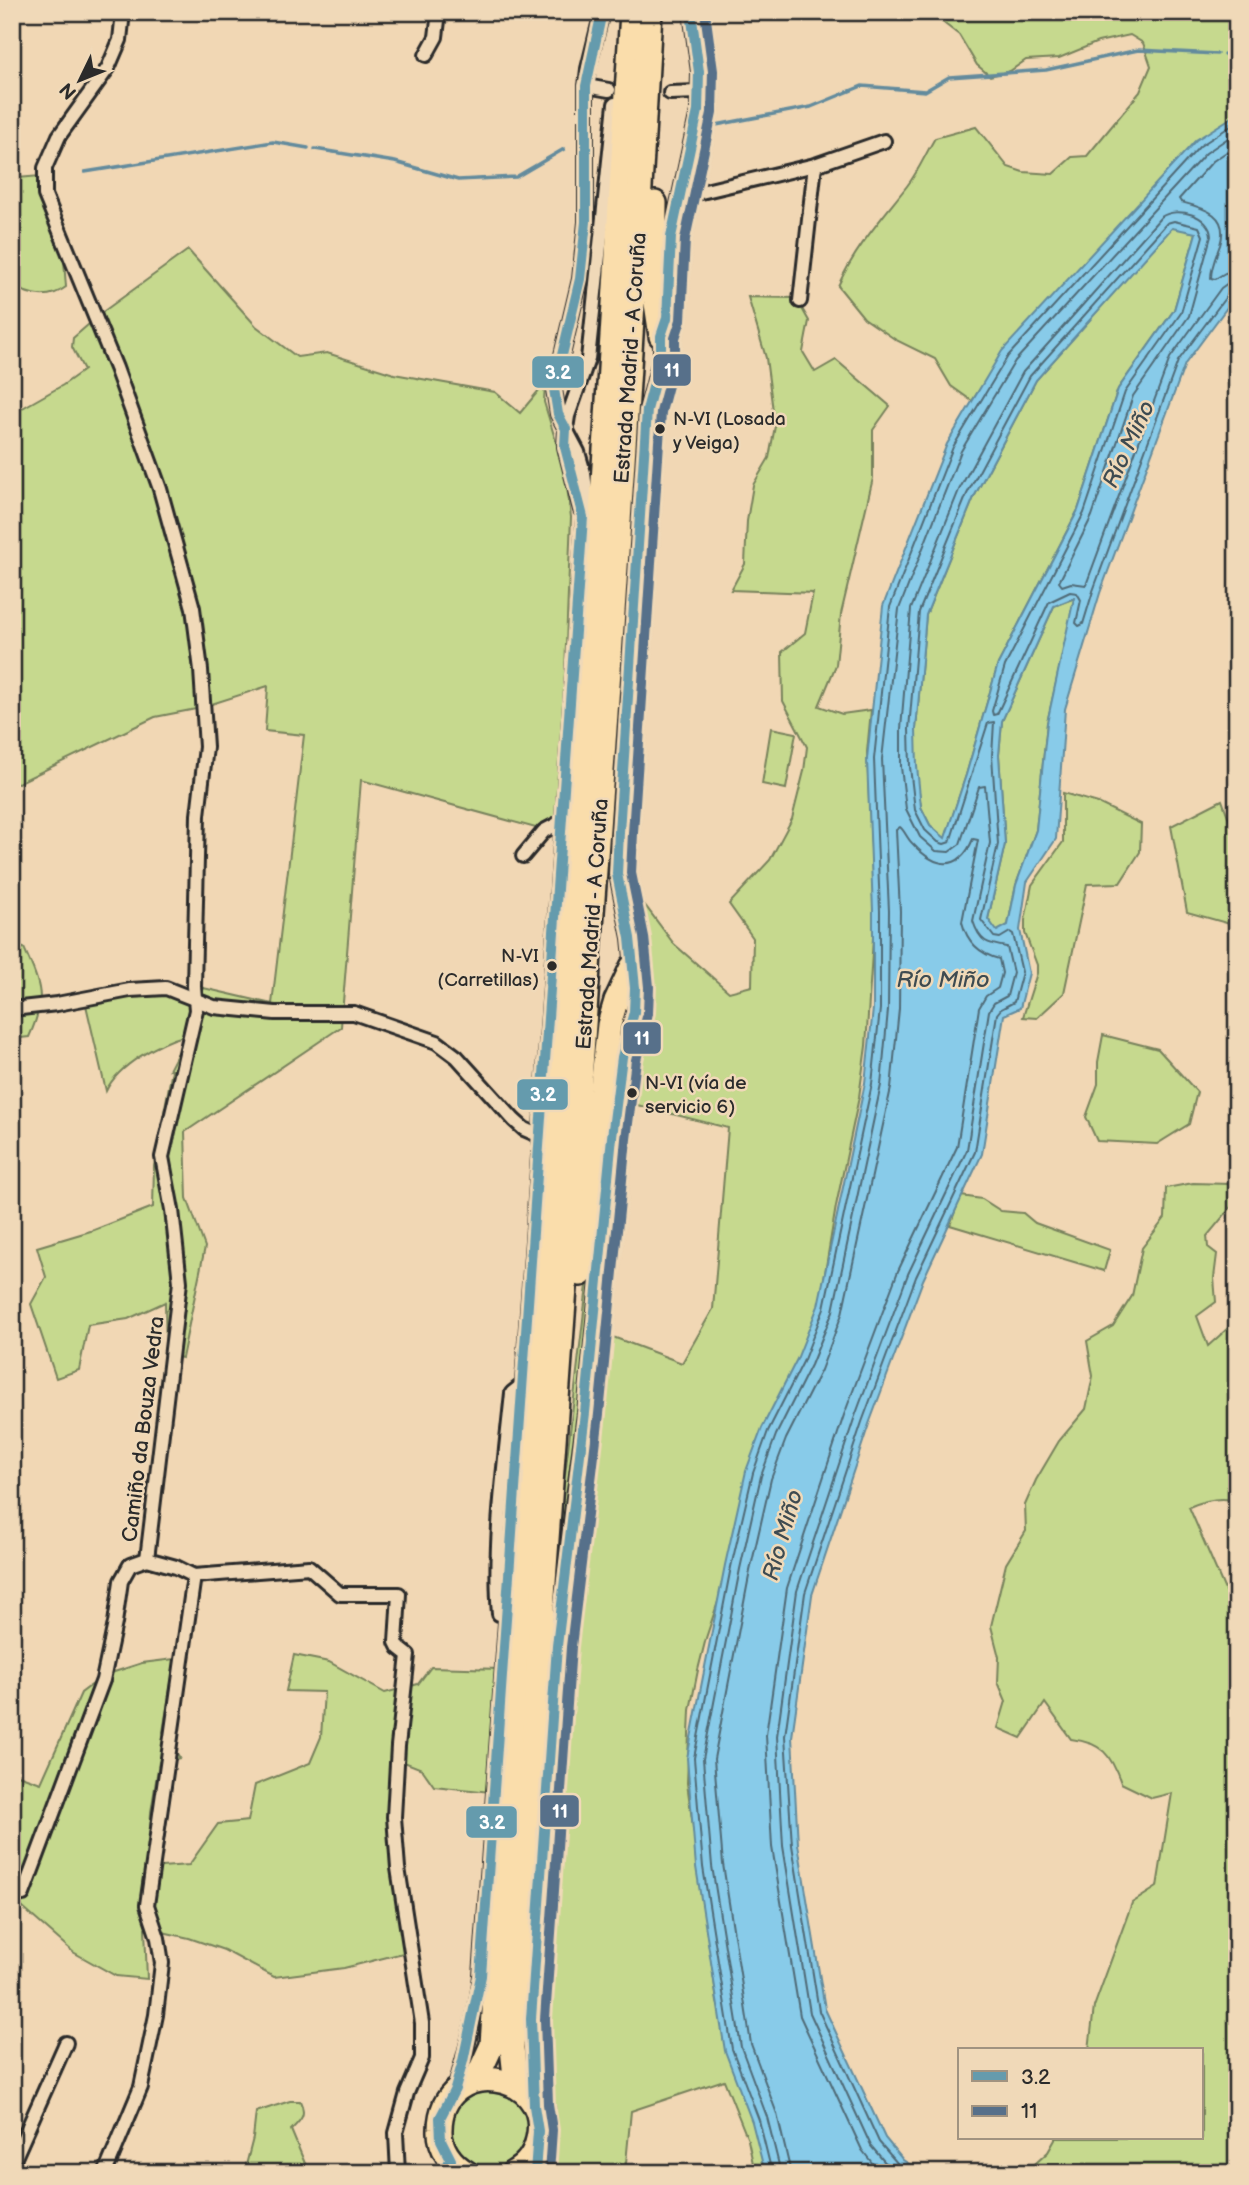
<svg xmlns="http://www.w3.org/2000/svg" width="1249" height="2185" viewBox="0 0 1249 2185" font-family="'Balsamiq Sans',sans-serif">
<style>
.green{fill:#c6d98e;stroke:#78825c;stroke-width:2}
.water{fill:#88cbe9;stroke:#638b9d;stroke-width:2;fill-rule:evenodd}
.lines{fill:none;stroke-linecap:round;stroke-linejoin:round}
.shore{stroke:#506b77;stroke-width:2}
.stream{stroke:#638b9d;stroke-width:3.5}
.street-casing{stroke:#2b2b2b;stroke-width:18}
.highway-casing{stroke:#2b2b2b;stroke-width:28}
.street{stroke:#f0d9b8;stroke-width:12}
.highway{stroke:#faddab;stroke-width:23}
.bus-1-casing{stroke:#f0d9b8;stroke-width:16}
.bus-2-casing{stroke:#f0d9b8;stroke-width:16}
.bus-1{stroke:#659bad;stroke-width:10}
.bus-2{stroke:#57708a;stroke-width:10}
.bus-dot{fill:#2b2b2b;stroke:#f0d9b8;stroke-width:2.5}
.labels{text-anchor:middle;stroke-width:5;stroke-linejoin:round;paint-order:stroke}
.bus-label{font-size:19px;fill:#2b2b2b;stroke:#f0d9b8;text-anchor:start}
.street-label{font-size:21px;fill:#2b2b2b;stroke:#f0d9b8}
.water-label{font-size:23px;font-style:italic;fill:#3e4b51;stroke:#f0d9b8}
.line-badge{stroke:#f0d9b8;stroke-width:2.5}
.badge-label{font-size:19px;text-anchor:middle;font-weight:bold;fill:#fff}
</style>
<rect width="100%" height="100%" fill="#f1d7b4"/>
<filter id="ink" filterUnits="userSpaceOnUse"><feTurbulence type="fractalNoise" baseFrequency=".0143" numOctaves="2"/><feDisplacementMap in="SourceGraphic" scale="14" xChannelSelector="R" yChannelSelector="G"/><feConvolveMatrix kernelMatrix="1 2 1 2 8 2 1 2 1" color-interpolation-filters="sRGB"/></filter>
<g filter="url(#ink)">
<g class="green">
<path d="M952,12H1237V118L981,387L972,401L951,386L935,359L896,340L864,318L838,286C855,248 882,218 907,186C918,172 926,153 935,138L976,127L1008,167L1023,172L1053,174L1072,157L1087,156L1140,92L1151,66L1143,43L1130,35L1098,42L1059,58L1026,60L1010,71L990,76L977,65L959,35L941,21Z"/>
<path d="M40,176L62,234L66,287C49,300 31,296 12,286V197L18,178Z"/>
<polygon points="1172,227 1196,233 1174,310 1118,389 1078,510 998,664 966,775 945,839 930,825 921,807 916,766 916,729 926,615 974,497 1036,380"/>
<path d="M188,250L256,326L297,357L327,353L394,374L495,392L520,413L545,383L544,402L565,472L571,517L563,721L554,833L361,780L341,1027L185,1132L187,1198L205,1247L182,1358L166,1354L165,1302L128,1319L88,1325L79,1370L56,1378L31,1304L46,1277L37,1247L94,1230L153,1207L154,1166L172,1070H169L187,1035C160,1042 118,1065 106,1091L86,1005L195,986L272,1004L304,735L265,731L268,686L196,709L155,717L18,783H12V414L63,385L84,370L72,347L73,338L104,311Z"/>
<path d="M748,297L796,298L809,321L803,352L815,372L836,360L890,406L873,430V478L841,614L836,665L819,706L842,714L871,710L867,752L874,922L866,1046L859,1097L836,1206L819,1309L777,1423L706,1638L698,1670L690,1710L687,1783L717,2002L735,2055L794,2173H755L748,2140L724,2080L631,2111L625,2173H547C551,2151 559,2127 555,2104C551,2081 542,2065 542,2041C542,1975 554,1908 547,1842L566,1589L594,1396L597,1331L682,1363L713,1309L728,1128L625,1102V1071L643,995L639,944L626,884L644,904L674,944L729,992L752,986L753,938L729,904L770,860L792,819L804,771L807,747L783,701L782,652L805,633L813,593L731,590L745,564L747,521L753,485L769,458L775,426L766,358Z"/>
<polygon points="1075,598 1047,723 1036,830 1016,885 1008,925 997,932 988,919 1005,844 999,755 1002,721 1054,606"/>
<polygon points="771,728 796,733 786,789 762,784"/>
<polygon points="1063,793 1098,803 1141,824 1140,852 1120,883 1087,884 1064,993 1037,1018 1023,1017 1037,973 1037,965 1025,933 1025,920 1032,885 1063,842"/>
<polygon points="1222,800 1237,841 1237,926 1187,912 1171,826"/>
<path d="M12,944L24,948C41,986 47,998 29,1037L12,1039Z"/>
<polygon points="626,994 630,1003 622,1043 596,1230 527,2074 522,2053 553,1579 597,1199 613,1033"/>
<polygon points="1103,1035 1158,1049 1197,1092 1189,1124 1157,1144 1097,1141 1086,1117 1098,1084 1098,1062"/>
<path d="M1193,1183L1230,1184L1237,1194V1200L1207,1236L1208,1247L1217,1254L1214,1278L1216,1302L1197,1316L1208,1346L1237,1320V1502C1222,1495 1203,1501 1189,1507L1237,1618V2173H1025L1048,2152L1056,2138H1202V2050H1089L1094,2007L1132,1903L1157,1887L1172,1793L1152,1798L1121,1783C1111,1754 1102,1743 1071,1739L1045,1703L1021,1738L998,1728L1006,1701L998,1682L999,1657L991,1626L1006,1564L1026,1531L1025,1505L1036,1480L1059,1441L1086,1409L1093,1376L1087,1341L1113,1326L1132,1296L1142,1248L1165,1218L1166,1188Z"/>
<polygon points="961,1196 982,1199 1001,1211 1023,1213 1035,1223 1110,1250 1104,1271 950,1225"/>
<polygon points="294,1655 329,1662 385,1693 418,1684 431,1667 499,1669 490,1792 434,1786 422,1769 394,1758 411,1951 344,1968 274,1977 224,1950 189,1938 145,1928 147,1979 116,1976 73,1952 15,1901 12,1911 12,1773 41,1783 81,1693 105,1675 142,1663 175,1659 163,1732 180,1758 159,1762 151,1812 148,1868 189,1865 218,1824 248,1821 255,1785 310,1763 321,1737 324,1692 286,1691"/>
<path d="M496,2086L524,2103L531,2135L514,2162L499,2169L483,2170L467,2164L448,2138C455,2096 455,2096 496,2086Z"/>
<path d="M290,2101H300C307,2115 301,2120 291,2130L309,2173H244L253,2138L256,2112Z"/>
</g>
<path class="water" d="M1237,114V294L1185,364L1100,593L1065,709L1056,839L1027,882L1020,930L1029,973L1020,1008L1004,1015L982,1154L923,1280L869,1424L812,1595L792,1737L798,1844L825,2009L885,2138L903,2160L923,2173H765L752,2122L725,2051L696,1867L687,1758L725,1565L746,1471L762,1428L797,1359L818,1306L865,1083L873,1009V911L867,759L883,606L947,444L1002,351L1196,140ZM1172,228L1196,233L1174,310L1118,389L1078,510L998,664L966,775L945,838L930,825L921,807L917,766L916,729L926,615L974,497L1036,380ZM1074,598L1047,723L1036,830L1016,885L1008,925L997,931L988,919L1005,844L999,755L1002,721L1054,606Z"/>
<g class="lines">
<g class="shore">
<path d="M1237,145L1213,161L1179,199L1181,202C1204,208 1230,214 1220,245C1216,256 1211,267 1211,278L1215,279L1225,273L1237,271"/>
<polyline points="772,2173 759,2120 732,2049 703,1867 694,1758 731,1567 753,1473 768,1431 803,1362 824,1308 872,1084 880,1009 880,911 874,759 890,607 953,447 1008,356 1200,146 1237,122"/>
<polyline points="781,2173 767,2117 741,2047 712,1866 703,1759 740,1569 761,1476 776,1435 811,1365 833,1311 881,1085 888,1010 889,911 882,759 899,609 961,451 1015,361 1206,153 1237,132"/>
<path d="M791,2173L777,2114L751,2044L723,1864L714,1759L750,1571L771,1479L786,1439L821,1370L842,1314L891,1088L899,1009L900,911L896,830L900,827C905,831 907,839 913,844C935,868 959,873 973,839L978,840L962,922C967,942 980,954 999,959L1002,973L998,988L986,996L979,1008L957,1147L898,1271L844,1415L787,1588L766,1735L772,1847L800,2016L862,2150L880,2173"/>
<path d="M894,2173L871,2146L810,2013L783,1846L777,1736L797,1591L854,1419L908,1274L967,1150L989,1011L994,1003L1007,996L1013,973L1007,947C988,944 980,943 973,921L990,843L985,786L979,787L960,844L949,852L936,851L920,837L906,809L901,767V729L911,609L959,490L1023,372L1161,217C1177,206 1210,215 1211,236L1189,316L1133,396L1092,516L1059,582L1062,586L1071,583L1086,585L1170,358L1221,288L1228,283L1237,282"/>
<polyline points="910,2173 898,2164 879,2142 819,2011 792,1845 785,1736 805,1593 862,1422 916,1277 975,1152 997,1014 1001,1009 1014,1002 1022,972 1013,934 1010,932 1000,938 994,937 981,920 998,844 992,756 994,722 988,723 950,842 944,844 938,842 925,830 915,810 910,767 909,729 919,612 967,494 1030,376 1167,223 1174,221 1199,227 1203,236 1181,313 1125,392 1084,513 1005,666 992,711 993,715 997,714 1049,602 1070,592 1077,593 1081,600 1076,623 1079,626 1083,624 1093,591 1178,361 1228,294 1237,291"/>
</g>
<g class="stream">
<polyline points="1224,54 1237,55"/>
<polyline points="716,125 811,107 862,86 925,91 949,77 1046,70 1138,50 1217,54"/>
<polyline points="315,149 395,162 458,180 516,177 564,149"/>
<polyline points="85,172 273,142 308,148"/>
</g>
<g class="street-casing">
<g id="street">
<polyline points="123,12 120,40 108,68 59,136 45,168 45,195 116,368 160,489 193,608 201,670 206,747 198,815 194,986 196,1010 162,1157 172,1210 180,1282 147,1559 176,1567 194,1576 309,1567 340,1594 399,1594 396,1642 399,1648 408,1655 398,1746 394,1817 398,1868 422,2023 422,2058 407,2093 396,2133 398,2173"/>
<polyline points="426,55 436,37 439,12"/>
<polyline points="586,86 609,90"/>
<polyline points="670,93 698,92"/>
<polyline points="680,197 815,165 884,141"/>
<polyline points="800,301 815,165"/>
<polyline points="581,510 565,447 566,429 568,416 588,359 615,104"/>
<polyline points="523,856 544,831 561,822"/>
<polyline points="12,1009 57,1004 130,990 166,988 214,1007 275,1013 354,1013 437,1042 457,1057 514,1120 524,1129 540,1136"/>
<path d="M499,1614C493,1545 505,1462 512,1393L522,1385"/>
<polyline points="12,1896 23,1894 103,1680 115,1623 121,1581 130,1565 147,1559"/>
<path d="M455,2090C466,2051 476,2015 481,1976L586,491L584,473L578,452L558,414L554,389L580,279L586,222V86L588,69L602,12"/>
<polyline points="534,2104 531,2019 557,1646 565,1567 585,1413 612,1137 622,1057 634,1012 635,988 630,938 617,874 619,832 634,632 647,410 661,357 661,336 667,318 671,237 698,111 699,72 691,12"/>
<polyline points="12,2164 66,2043"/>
<polyline points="105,2173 141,2087 156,2015 162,1963 158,1938 147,1905 194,1576"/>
</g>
</g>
<g class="highway-casing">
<g id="highway">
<polyline points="655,203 654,290 661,336"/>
<polyline points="581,1274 609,1025 616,1001 632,967"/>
<polyline points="476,2080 492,2045 515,1682 593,644 632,12"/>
<path d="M516,2086L512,2048C556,1369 613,692 650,12"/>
<path d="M467,2173C451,2164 439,2148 440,2129C441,2054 554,2070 538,2139C535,2154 526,2166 513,2173"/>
</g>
</g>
<use href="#street" class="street"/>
<use href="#highway" class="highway"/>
<g class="bus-1-casing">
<g id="bus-1">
<polyline points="440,2173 451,2160 441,2140 440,2118 455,2089 463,2061 481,1976 583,517 565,447 566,429 558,414 554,389 580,279 586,222 586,86 602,12"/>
<polyline points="535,2173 538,2131 534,2106 531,2019 557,1646 585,1413 612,1137 622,1057 634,1012 635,988 630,938 617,874 619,832 647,410 661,357 661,336 667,318 671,237 698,111 699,72 691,12"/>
</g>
</g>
<g class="bus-2-casing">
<polyline id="bus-2" points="549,2173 552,2130 548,2104 545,2019 571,1647 599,1414 626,1139 636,1060 648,1013 649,987 644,937 631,873 633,833 661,412 675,359 675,338 681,320 685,239 712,113 713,71 705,12"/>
</g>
<use href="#bus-1" class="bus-1"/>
<use href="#bus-2" class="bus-2"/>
</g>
</g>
<g class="bus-dot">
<circle cx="660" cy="429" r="6"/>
<circle cx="552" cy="966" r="6"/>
<circle cx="632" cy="1093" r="6"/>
</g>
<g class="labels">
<g class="bus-label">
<text x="673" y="425">N-VI (Losada<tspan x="673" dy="24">y Veiga)</tspan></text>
<text x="539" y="962" text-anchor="end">N-VI<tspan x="539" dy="24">(Carretillas)</tspan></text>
<text x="645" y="1089">N-VI (vía de<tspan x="645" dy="24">servicio 6)</tspan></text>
</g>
<g class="street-label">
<text transform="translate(630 358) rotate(-86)" y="7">Estrada Madrid - A Coruña</text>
<text transform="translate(592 924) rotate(-86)" y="7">Estrada Madrid - A Coruña</text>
<text transform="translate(143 1429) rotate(-83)" y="7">Camiño da Bouza Vedra</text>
</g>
<g class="water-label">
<text transform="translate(1128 444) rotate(-65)" y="8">Río Miño</text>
<text x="943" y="987">Río Miño</text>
<text transform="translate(782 1535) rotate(-74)" y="8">Río Miño</text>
</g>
</g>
<g class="line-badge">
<rect x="652" y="353" width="40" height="34" rx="7" fill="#57708a"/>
<rect x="531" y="355" width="54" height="34" rx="7" fill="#659bad"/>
<rect x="622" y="1021" width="40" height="34" rx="7" fill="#57708a"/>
<rect x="516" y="1078" width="53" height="33" rx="7" fill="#659bad"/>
<rect x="539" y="1794" width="41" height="34" rx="7" fill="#57708a"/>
<rect x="465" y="1805" width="53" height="34" rx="7" fill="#659bad"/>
</g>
<g class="badge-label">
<text x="672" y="377">11</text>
<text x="558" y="379">3.2</text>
<text x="642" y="1045">11</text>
<text x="543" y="1101">3.2</text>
<text x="560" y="1818">11</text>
<text x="492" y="1829">3.2</text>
</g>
<rect width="1249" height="2185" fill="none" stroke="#f0d9b8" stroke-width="42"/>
<rect x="21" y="21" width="1207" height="2143" fill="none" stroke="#2b2b2b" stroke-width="2.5" filter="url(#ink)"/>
<rect x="958" y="2048" width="245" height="91" fill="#f0d9b8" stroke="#a19380" stroke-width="2"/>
<rect x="972" y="2071" width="35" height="10" fill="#659bad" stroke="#a19380" stroke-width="2"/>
<text x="1021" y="2084" font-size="21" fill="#2b2b2b">3.2</text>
<rect x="972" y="2106" width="35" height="10" fill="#57708a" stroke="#a19380" stroke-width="2"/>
<text x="1021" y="2118" font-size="21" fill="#2b2b2b">11</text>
<g transform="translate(80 80) rotate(227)" stroke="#f0d9b8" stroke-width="5" paint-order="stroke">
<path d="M0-5L12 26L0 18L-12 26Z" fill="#2b2b2b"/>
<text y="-10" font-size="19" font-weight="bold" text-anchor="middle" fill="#2b2b2b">N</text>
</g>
</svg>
